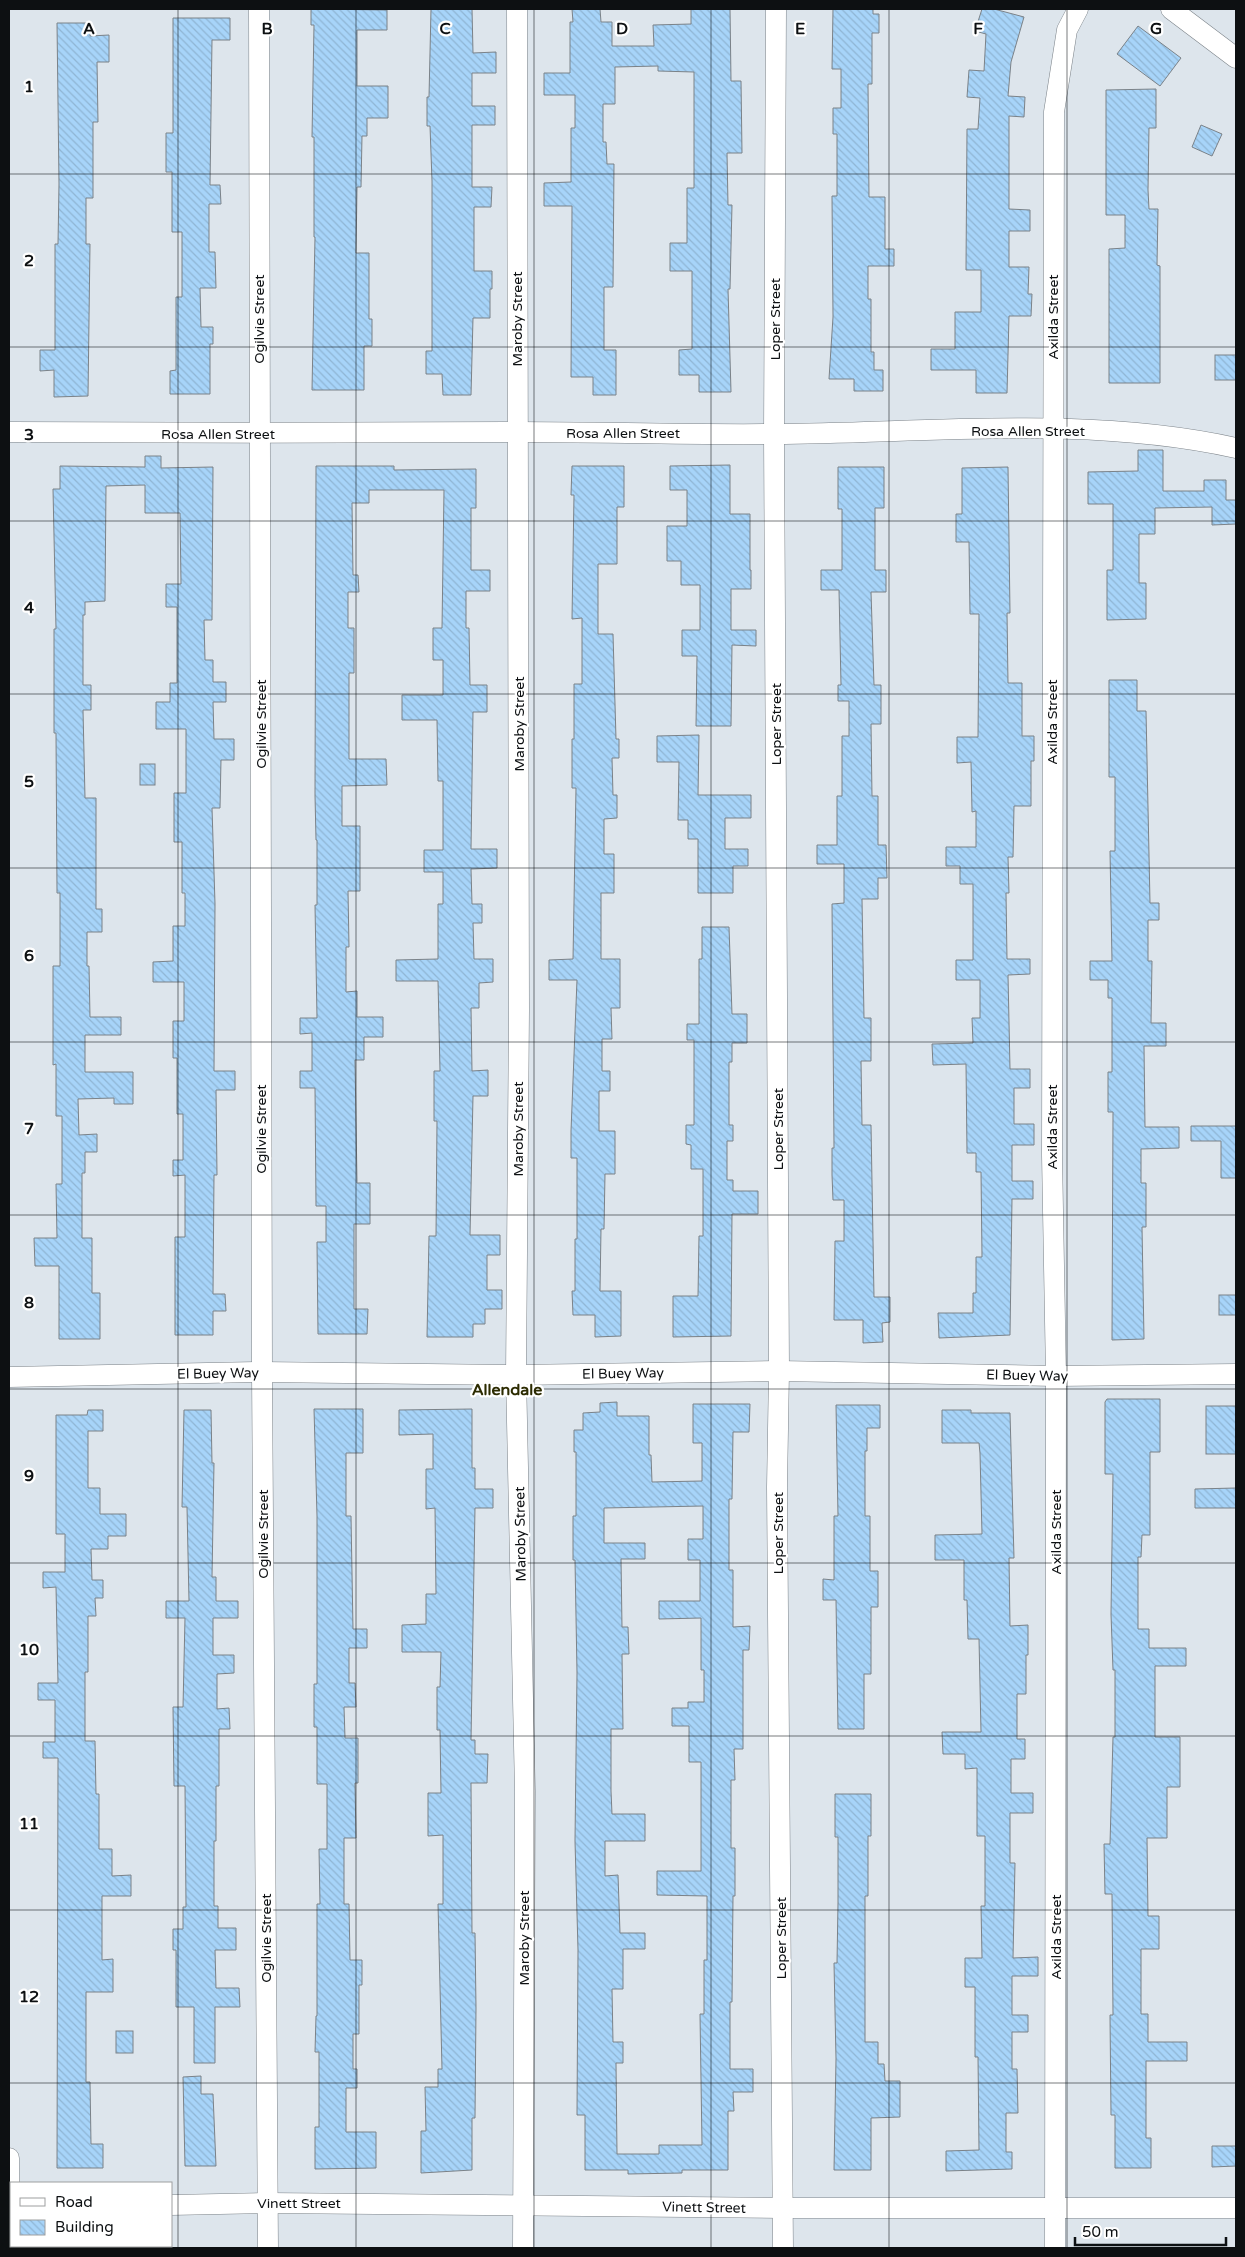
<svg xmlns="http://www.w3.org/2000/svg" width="1245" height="2257" viewBox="0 0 1245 2257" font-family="'Varela Round',sans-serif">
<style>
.building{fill:url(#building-back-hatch);stroke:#7b8288;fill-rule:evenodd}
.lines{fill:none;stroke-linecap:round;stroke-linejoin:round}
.street-casing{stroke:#7b8288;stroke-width:21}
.street{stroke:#fff;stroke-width:20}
.grid{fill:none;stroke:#0d1012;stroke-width:1;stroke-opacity:0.55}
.labels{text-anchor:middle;stroke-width:4.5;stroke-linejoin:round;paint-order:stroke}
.street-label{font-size:14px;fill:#0d1012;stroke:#fff}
.quarter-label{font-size:16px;font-weight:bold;fill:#2c2b01;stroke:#fff}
.grid-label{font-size:16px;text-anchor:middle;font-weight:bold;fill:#0d1012;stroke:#fff;stroke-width:4.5;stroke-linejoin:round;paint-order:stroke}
</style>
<defs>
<pattern id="building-back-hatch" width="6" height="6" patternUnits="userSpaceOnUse" patternTransform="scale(1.25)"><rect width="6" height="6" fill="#a7d4f9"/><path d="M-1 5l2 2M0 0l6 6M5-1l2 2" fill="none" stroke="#8fb5d4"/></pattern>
</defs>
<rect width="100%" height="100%" fill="#dde5ec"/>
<g class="building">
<polygon points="311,9 387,10 387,30 357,30 357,86 388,86 388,118 367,118 367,136 362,136 361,187 357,187 356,253 369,253 369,319 372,319 372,346 364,346 364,390 312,390 315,237 314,237 314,137 312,137 314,25 311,25"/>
<polygon points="431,9 472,9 473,53 496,52 496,73 472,73 472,106 495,106 495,125 472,125 472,187 492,187 491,207 474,207 474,271 492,271 492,289 490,289 490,318 473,318 471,395 443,395 442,374 426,374 426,351 432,351 432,181 430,126 427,126 427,97 429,97"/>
<polygon points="572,9 600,9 601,22 612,22 612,46 654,46 653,25 691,24 691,9 730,9 731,81 741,81 742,153 727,153 728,205 732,205 730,289 728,289 731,392 699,392 699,375 679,375 679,350 692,349 692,271 670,271 670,243 687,243 687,188 694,188 694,72 658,71 658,66 615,67 615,104 603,104 603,142 606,142 607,164 614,164 613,287 604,287 604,350 616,350 616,395 593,395 593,377 571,377 572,206 544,206 544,183 571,182 571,128 575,128 575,95 544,95 544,73 570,73 570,22 573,22"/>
<polygon points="833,9 873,9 873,14 879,14 879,33 872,33 872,84 868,84 869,197 885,197 885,249 894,249 894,266 868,266 868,299 871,299 871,352 874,352 874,370 883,370 883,391 854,391 854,379 829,379 833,317 832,196 837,196 837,134 833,134 833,108 841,108 841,69 832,69"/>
<polygon points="982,9 994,9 1024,17 1011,62 1008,96 1025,97 1024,117 1009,116 1009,209 1030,210 1030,231 1009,231 1009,267 1029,267 1028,294 1032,294 1031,316 1009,316 1007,393 976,393 976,370 931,370 931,349 955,349 955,312 981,312 981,270 966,270 967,129 978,129 980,98 967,97 969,70 984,71 986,34 975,31"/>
<polygon points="173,18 230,18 230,40 212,40 210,185 220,185 221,204 209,204 209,252 215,252 216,288 200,288 201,327 213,327 213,344 210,344 210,394 170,394 170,371 176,370 176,297 182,297 182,232 172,232 172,172 166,172 166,133 173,133"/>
<polygon points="57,23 91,23 90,36 109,35 109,62 97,62 98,122 93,122 93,198 86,198 86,244 90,244 88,396 54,397 54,370 40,371 40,350 55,350 55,244 58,244 59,184"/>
<polygon points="1138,26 1181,58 1160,86 1117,54"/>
<polygon points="1156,89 1156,128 1149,128 1148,190 1149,209 1158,209 1157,265 1160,266 1160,383 1109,383 1109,249 1125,248 1125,215 1106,215 1106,90"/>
<polygon points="1201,125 1222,134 1212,156 1192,147"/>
<rect x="1215" y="355" width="21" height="25"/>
<polygon points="1138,450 1163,450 1163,491 1204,491 1204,480 1226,480 1226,500 1236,500 1236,524 1212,525 1212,507 1155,508 1155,534 1139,534 1139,583 1146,583 1146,619 1107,620 1107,570 1113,570 1113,504 1088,504 1088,472 1138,471"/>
<polygon points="145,456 161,456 161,468 213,467 212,620 204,620 205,660 213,660 213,682 226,682 226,702 213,702 214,739 234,739 234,760 221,760 220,808 212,808 215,904 214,1071 235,1071 235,1090 216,1090 217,1175 214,1175 213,1294 225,1294 226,1311 213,1311 213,1335 175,1335 175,1237 185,1237 185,1175 173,1176 173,1160 183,1160 183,1114 177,1114 177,1058 173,1058 173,1021 184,1021 184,982 153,982 153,962 173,961 173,926 185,926 185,893 182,893 182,842 174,842 174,793 186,793 186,729 156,729 156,702 170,702 170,683 177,683 177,607 166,607 166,584 181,584 180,513 145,513 145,485 106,486 105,601 85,602 85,615 83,615 83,685 91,685 91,710 83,710 85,798 96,798 96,909 102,909 102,932 87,932 87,966 89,966 90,1017 121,1017 121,1035 85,1035 85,1072 133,1072 133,1104 114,1104 114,1098 78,1099 79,1135 97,1134 97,1152 85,1152 85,1173 82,1173 82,1238 92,1238 92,1293 100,1293 100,1339 59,1339 59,1266 35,1266 34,1238 57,1238 56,1184 62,1184 62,1116 56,1116 56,1064 53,1065 53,966 60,966 60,893 57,893 56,733 54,733 54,629 56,629 53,489 60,489 60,466 145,467"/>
<polygon points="730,465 730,514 750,514 750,570 751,570 751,589 731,589 731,630 756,630 756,646 732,645 731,726 696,726 697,656 682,656 682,630 700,630 700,585 681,585 681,561 667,561 667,526 687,526 687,490 670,490 670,466"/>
<polygon points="316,466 394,466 394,470 476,469 476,508 471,508 471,570 490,570 490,591 466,591 466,628 469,628 470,685 487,685 487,712 473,712 471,849 497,849 497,868 471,869 472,904 482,904 482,923 473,923 474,959 493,959 493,982 479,983 479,1008 471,1008 472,1071 488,1070 488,1096 473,1096 470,1235 500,1235 500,1255 487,1255 487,1290 502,1290 502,1309 485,1309 485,1324 473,1324 473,1337 427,1337 429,1236 436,1236 437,1121 434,1121 434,1071 440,1071 438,981 396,981 396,960 438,959 438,904 443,904 443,872 424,872 424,850 443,850 443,781 438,781 437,720 402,720 402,695 443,695 443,660 433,660 433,628 442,628 444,490 369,490 369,503 352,503 353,575 358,575 359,592 348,592 348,628 354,628 354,673 349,673 349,759 386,759 387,785 342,786 342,826 360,826 360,891 348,891 349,947 346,947 346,992 357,991 357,1017 383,1017 383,1037 364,1037 364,1060 355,1060 357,1183 370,1183 370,1224 354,1224 354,1309 368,1309 367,1334 318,1334 317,1242 326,1242 326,1206 316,1206 315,1088 300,1088 300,1071 312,1071 312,1033 300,1034 300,1018 317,1018 315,905 317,905 317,840 316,840 315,795"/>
<polygon points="572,466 624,466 624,507 617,507 617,564 598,564 598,634 613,634 616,739 619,739 619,758 612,758 613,795 617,795 617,818 604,819 604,854 614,854 614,893 601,893 601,959 620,959 620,1008 611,1008 612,1039 602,1039 602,1071 610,1071 610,1091 599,1091 599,1131 615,1131 615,1174 605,1174 604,1229 601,1229 600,1291 621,1291 621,1336 595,1337 595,1315 573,1315 572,1291 575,1291 575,1239 577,1239 577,1158 571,1158 571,1131 577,980 549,980 549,960 573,959 576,788 572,788 572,739 574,739 574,684 582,684 582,618 572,619 574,495 571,495"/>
<polygon points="838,467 884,467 884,508 875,508 875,570 886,570 886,592 871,592 874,685 881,685 881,724 871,724 872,796 878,796 878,845 886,845 887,878 878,878 878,899 862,899 864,1018 871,1018 871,1061 861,1061 862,1125 871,1125 874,1297 890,1297 890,1322 882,1323 883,1342 863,1343 863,1320 834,1320 835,1241 844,1241 844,1200 833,1200 832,1175 832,1148 834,1148 832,904 844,903 844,864 817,864 817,845 837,845 837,796 842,796 842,736 849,736 849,701 838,701 838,685 841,685 839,590 821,590 821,570 842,570 842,509 838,509"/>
<polygon points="1008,467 1010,613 1007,613 1008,683 1022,683 1022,736 1034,736 1034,761 1031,761 1031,806 1014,806 1013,857 1008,857 1009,893 1006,893 1007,959 1030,959 1030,974 1008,975 1010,1069 1030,1069 1030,1088 1014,1088 1014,1124 1034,1124 1034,1145 1012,1145 1012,1181 1033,1181 1033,1199 1012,1199 1010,1335 939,1338 938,1313 973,1313 973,1293 976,1293 976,1257 982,1257 981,1172 976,1172 976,1153 967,1153 966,1064 933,1065 932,1044 973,1043 972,1018 980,1018 980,980 956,980 956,960 973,960 973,884 960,884 960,866 946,866 946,847 976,847 976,811 972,812 971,762 957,763 957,737 978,737 979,614 970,614 969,542 956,542 956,514 962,514 962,468"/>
<polygon points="1109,680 1137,680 1137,711 1146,711 1150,903 1159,903 1159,920 1148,920 1148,961 1152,961 1151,1023 1166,1023 1166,1046 1144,1046 1145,1127 1179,1127 1179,1148 1141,1149 1141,1183 1146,1183 1146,1227 1142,1227 1144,1339 1112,1340 1113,1112 1108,1112 1108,1072 1112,1072 1112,998 1108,998 1108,980 1090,980 1090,961 1112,961 1110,851 1115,851 1115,777 1109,777"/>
<polygon points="699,735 698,795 751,795 751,818 725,818 725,849 748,849 748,866 733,866 733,893 698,893 698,839 688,839 688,820 678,820 679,762 657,762 657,736"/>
<rect x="140" y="764" width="15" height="21"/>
<polygon points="702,927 729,927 732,1014 747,1014 747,1043 732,1043 732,1062 729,1062 729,1125 733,1125 733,1141 727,1141 727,1180 733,1180 733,1191 758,1191 758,1214 732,1214 731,1336 673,1337 673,1296 698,1296 699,1236 703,1236 703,1169 691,1169 691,1145 686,1144 686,1125 694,1125 694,1040 687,1040 687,1024 699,1024 699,959 702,959"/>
<polygon points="1191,1126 1236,1126 1236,1178 1221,1178 1221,1141 1191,1141"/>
<rect x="1219" y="1295" width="17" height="20"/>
<polygon points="1107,1399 1160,1399 1160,1452 1150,1452 1150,1535 1142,1535 1141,1557 1138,1557 1138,1629 1149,1629 1149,1648 1186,1648 1186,1666 1155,1666 1155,1737 1180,1737 1180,1787 1167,1787 1167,1838 1147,1838 1148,1916 1159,1916 1159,1949 1141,1949 1141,2014 1148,2014 1148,2042 1187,2042 1187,2061 1146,2061 1146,2138 1151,2138 1151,2168 1115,2168 1115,2115 1111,2115 1110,2015 1113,2015 1112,1894 1105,1894 1104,1844 1110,1844 1113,1737 1115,1737 1115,1670 1113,1670 1111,1614 1113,1474 1105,1474 1105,1402"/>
<path d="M617,1402V1416H649V1455H651L652,1482L702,1481V1443H693V1404H750L749,1432H733L732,1499H729V1570H733V1627L750,1626L749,1650H743V1749H734L735,1780H731V1848H735V1896H733L732,2002H730V2069H753V2092H733L734,2111H728V2170H682V2173L628,2174V2170H585V2115H577L578,1950L575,1841L577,1673L575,1560H573V1516H576V1452H574V1430H583V1413L600,1412V1403ZM703,1506V1539H688V1560H700V1601H659V1619L701,1618V1670H704V1702H688V1708H672V1726H689V1762H701V1871H657V1895L707,1896V1960H704V2014H700L702,2145H659V2154H617L616,2063H623V2042H613L612,1989H623V1949H645V1933H620L618,1875L605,1876V1841H645V1814H612L611,1791V1729H623L622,1654H629L628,1627H622L621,1559H645V1543H604V1508Z"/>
<polygon points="836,1405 880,1405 880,1428 867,1428 867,1451 865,1451 865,1516 870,1516 870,1571 878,1571 878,1607 871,1607 871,1674 864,1674 864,1729 838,1729 836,1600 823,1600 823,1579 834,1580 834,1516 838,1516"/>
<rect x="1206" y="1406" width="30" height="48"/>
<polygon points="314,1409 363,1409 363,1453 346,1453 346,1516 351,1516 353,1629 367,1629 367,1648 349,1648 349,1683 355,1683 356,1707 344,1707 345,1738 358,1738 358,1783 355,1783 356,1838 344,1838 344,1904 349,1904 350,1960 362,1960 362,1985 359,1985 359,2034 353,2034 353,2069 357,2069 357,2088 346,2088 346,2132 376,2132 376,2168 315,2169 315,2127 319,2127 319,2052 315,2052 316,2016 317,2016 317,1904 320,1904 319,1849 327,1849 327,1784 317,1784 317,1727 314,1727 314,1684 317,1684 317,1516"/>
<polygon points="472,1409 472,1468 475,1468 475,1489 493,1489 493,1508 475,1508 471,1740 475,1740 475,1754 488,1754 487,1783 471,1783 472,1933 475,1933 476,2008 475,2118 472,2118 472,2170 421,2173 421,2131 426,2131 425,2087 438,2087 438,2069 442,2069 438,1904 443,1904 443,1835 428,1836 428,1793 441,1793 440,1730 437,1730 437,1687 440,1687 441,1652 402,1652 402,1625 426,1624 426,1594 436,1594 435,1508 426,1509 426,1469 433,1469 433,1434 399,1435 399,1410"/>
<polygon points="88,1410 103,1410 103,1431 88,1431 88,1488 100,1488 100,1514 126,1514 126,1536 108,1536 108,1549 91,1549 92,1580 103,1580 103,1598 95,1598 96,1616 88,1616 88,1672 85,1672 85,1741 95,1741 96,1794 99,1794 99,1849 112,1849 112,1876 131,1875 131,1896 102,1896 102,1960 113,1959 113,1992 86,1992 86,2082 90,2082 91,2144 103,2144 103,2168 57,2168 58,1758 43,1758 43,1742 55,1742 55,1700 38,1700 38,1683 58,1683 56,1587 43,1588 43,1572 65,1572 65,1534 56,1534 56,1415 87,1415"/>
<polygon points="184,1410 211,1410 212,1463 214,1463 212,1577 216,1577 216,1601 238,1601 238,1618 213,1618 213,1655 234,1655 234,1673 217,1674 217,1709 229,1708 230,1729 219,1729 219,1786 216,1786 216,1841 214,1841 214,1906 218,1906 218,1928 236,1928 236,1950 215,1950 216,1988 239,1988 240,2007 215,2007 215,2063 194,2063 194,2007 176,2007 176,1950 173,1950 173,1929 183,1929 183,1907 186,1907 185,1786 174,1786 173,1707 183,1707 185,1618 166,1618 166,1601 189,1601 187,1507 182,1507"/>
<polygon points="942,1410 971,1410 971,1413 1010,1413 1014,1558 1009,1558 1010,1626 1028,1625 1028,1655 1026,1655 1026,1694 1017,1694 1017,1739 1025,1739 1025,1759 1011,1759 1011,1793 1033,1793 1033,1813 1010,1813 1010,1863 1015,1863 1013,1958 1038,1957 1038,1976 1012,1976 1012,2015 1028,2015 1028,2032 1012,2032 1012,2069 1017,2069 1018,2113 1006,2113 1006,2152 1012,2152 1012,2169 946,2171 946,2151 979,2150 978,2057 975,2057 975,1987 965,1987 965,1958 982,1958 981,1906 985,1906 985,1836 977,1836 977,1768 965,1769 965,1754 943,1754 942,1732 981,1732 979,1639 968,1639 967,1600 964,1600 964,1560 935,1560 935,1535 982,1534 980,1453 979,1443 942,1443"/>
<polygon points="1236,1488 1236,1508 1195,1508 1195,1489"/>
<polygon points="835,1794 871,1794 871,1836 868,1836 868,1896 865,1896 865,2042 878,2042 878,2064 884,2064 885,2081 900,2081 900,2117 871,2118 871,2170 834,2170 836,2059 834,1963 837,1963 838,1903 838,1837 835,1837"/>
<rect x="116" y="2031" width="17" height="22"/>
<polygon points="201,2076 201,2094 213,2094 216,2166 185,2166 183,2077"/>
<polygon points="1212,2146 1236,2146 1236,2166 1212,2167"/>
</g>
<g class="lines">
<g class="street-casing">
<g id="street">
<polyline points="259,9 262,1372 268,2248"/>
<polyline points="517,9 519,1010 516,1375 525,1791 523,2248"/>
<polyline points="776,9 774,434 779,1371 777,1487 783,2248"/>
<polyline points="1171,9 1236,58"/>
<path d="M9,432C178,433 346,433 515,432C602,432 688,435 775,434C926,433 1088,415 1236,448"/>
<polyline points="9,1377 262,1372 516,1375 779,1371 1056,1376 1236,1374"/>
<polyline points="9,2158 10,2248"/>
<polyline points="171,2205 268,2203 783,2208 1236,2208"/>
<polyline points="1055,2248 1056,1376 1052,1155 1054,112 1067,30 1078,9"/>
</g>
</g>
<use href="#street" class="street"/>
</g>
<path class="grid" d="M178,9V2248M356,9V2248M534,9V2248M711,9V2248M889,9V2248M1067,9V2248M9,174H1236M9,347H1236M9,521H1236M9,694H1236M9,868H1236M9,1042H1236M9,1215H1236M9,1389H1236M9,1563H1236M9,1736H1236M9,1910H1236M9,2083H1236"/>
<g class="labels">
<g class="street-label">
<text transform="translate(1053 317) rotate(-90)" y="5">Axilda Street</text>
<text transform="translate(259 319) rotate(-90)" y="5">Ogilvie Street</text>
<text transform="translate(517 319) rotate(-90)" y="5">Maroby Street</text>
<text transform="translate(775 319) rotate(-90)" y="5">Loper Street</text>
<text x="1028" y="436">Rosa Allen Street</text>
<text x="623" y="438">Rosa Allen Street</text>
<text x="218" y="439">Rosa Allen Street</text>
<text transform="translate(1052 722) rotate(-90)" y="5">Axilda Street</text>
<text transform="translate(261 724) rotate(-90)" y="5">Ogilvie Street</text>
<text transform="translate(519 724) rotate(-90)" y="5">Maroby Street</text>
<text transform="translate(776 724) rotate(-90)" y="5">Loper Street</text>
<text transform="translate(1052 1127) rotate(-90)" y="5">Axilda Street</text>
<text transform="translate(261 1129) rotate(-90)" y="5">Ogilvie Street</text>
<text transform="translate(518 1129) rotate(-90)" y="5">Maroby Street</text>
<text transform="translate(778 1129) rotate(-90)" y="5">Loper Street</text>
<text transform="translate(218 1373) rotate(-1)" y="5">El Buey Way</text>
<text transform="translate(623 1373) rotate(-1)" y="5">El Buey Way</text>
<text transform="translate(1027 1375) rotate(1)" y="5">El Buey Way</text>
<text transform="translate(1056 1532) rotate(-90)" y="5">Axilda Street</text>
<text transform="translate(778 1533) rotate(-90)" y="5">Loper Street</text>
<text transform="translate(263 1534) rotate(-90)" y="5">Ogilvie Street</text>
<text transform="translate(520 1534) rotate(-91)" y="5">Maroby Street</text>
<text transform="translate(1056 1937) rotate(-90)" y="5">Axilda Street</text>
<text transform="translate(266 1938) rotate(-90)" y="5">Ogilvie Street</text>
<text transform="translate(524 1938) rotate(-90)" y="5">Maroby Street</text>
<text transform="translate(781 1938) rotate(-90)" y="5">Loper Street</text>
<text x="299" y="2208">Vinett Street</text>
<text transform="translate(704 2207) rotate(1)" y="5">Vinett Street</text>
</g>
<g class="quarter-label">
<text x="507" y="1395">Allendale</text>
</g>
</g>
<g class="grid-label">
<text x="89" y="34">A</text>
<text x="267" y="34">B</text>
<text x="445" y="34">C</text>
<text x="622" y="34">D</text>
<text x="800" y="34">E</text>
<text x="978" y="34">F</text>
<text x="1156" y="34">G</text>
<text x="29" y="92">1</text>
<text x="29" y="266">2</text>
<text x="29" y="440">3</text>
<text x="29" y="613">4</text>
<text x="29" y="787">5</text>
<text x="29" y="961">6</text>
<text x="29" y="1134">7</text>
<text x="29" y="1308">8</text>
<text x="29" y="1481">9</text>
<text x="29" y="1655">10</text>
<text x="29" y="1829">11</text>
<text x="29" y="2002">12</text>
</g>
<rect width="1245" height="2257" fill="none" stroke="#0d1012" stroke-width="20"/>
<rect x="10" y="2182" width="162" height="65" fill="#ffffff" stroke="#9e9fa0"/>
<rect x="20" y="2198" width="25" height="8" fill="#ffffff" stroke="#9e9fa0"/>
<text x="55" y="2207" font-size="15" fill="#0d1012">Road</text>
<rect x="20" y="2220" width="25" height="15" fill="url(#building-back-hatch)" stroke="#9e9fa0"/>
<text x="55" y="2232" font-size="15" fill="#0d1012">Building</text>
<path d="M1075 2237v8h151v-8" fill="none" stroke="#0d1012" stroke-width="2.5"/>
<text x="1082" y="2237" font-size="15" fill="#0d1012" stroke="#ffffff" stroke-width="4" paint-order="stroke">50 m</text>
</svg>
